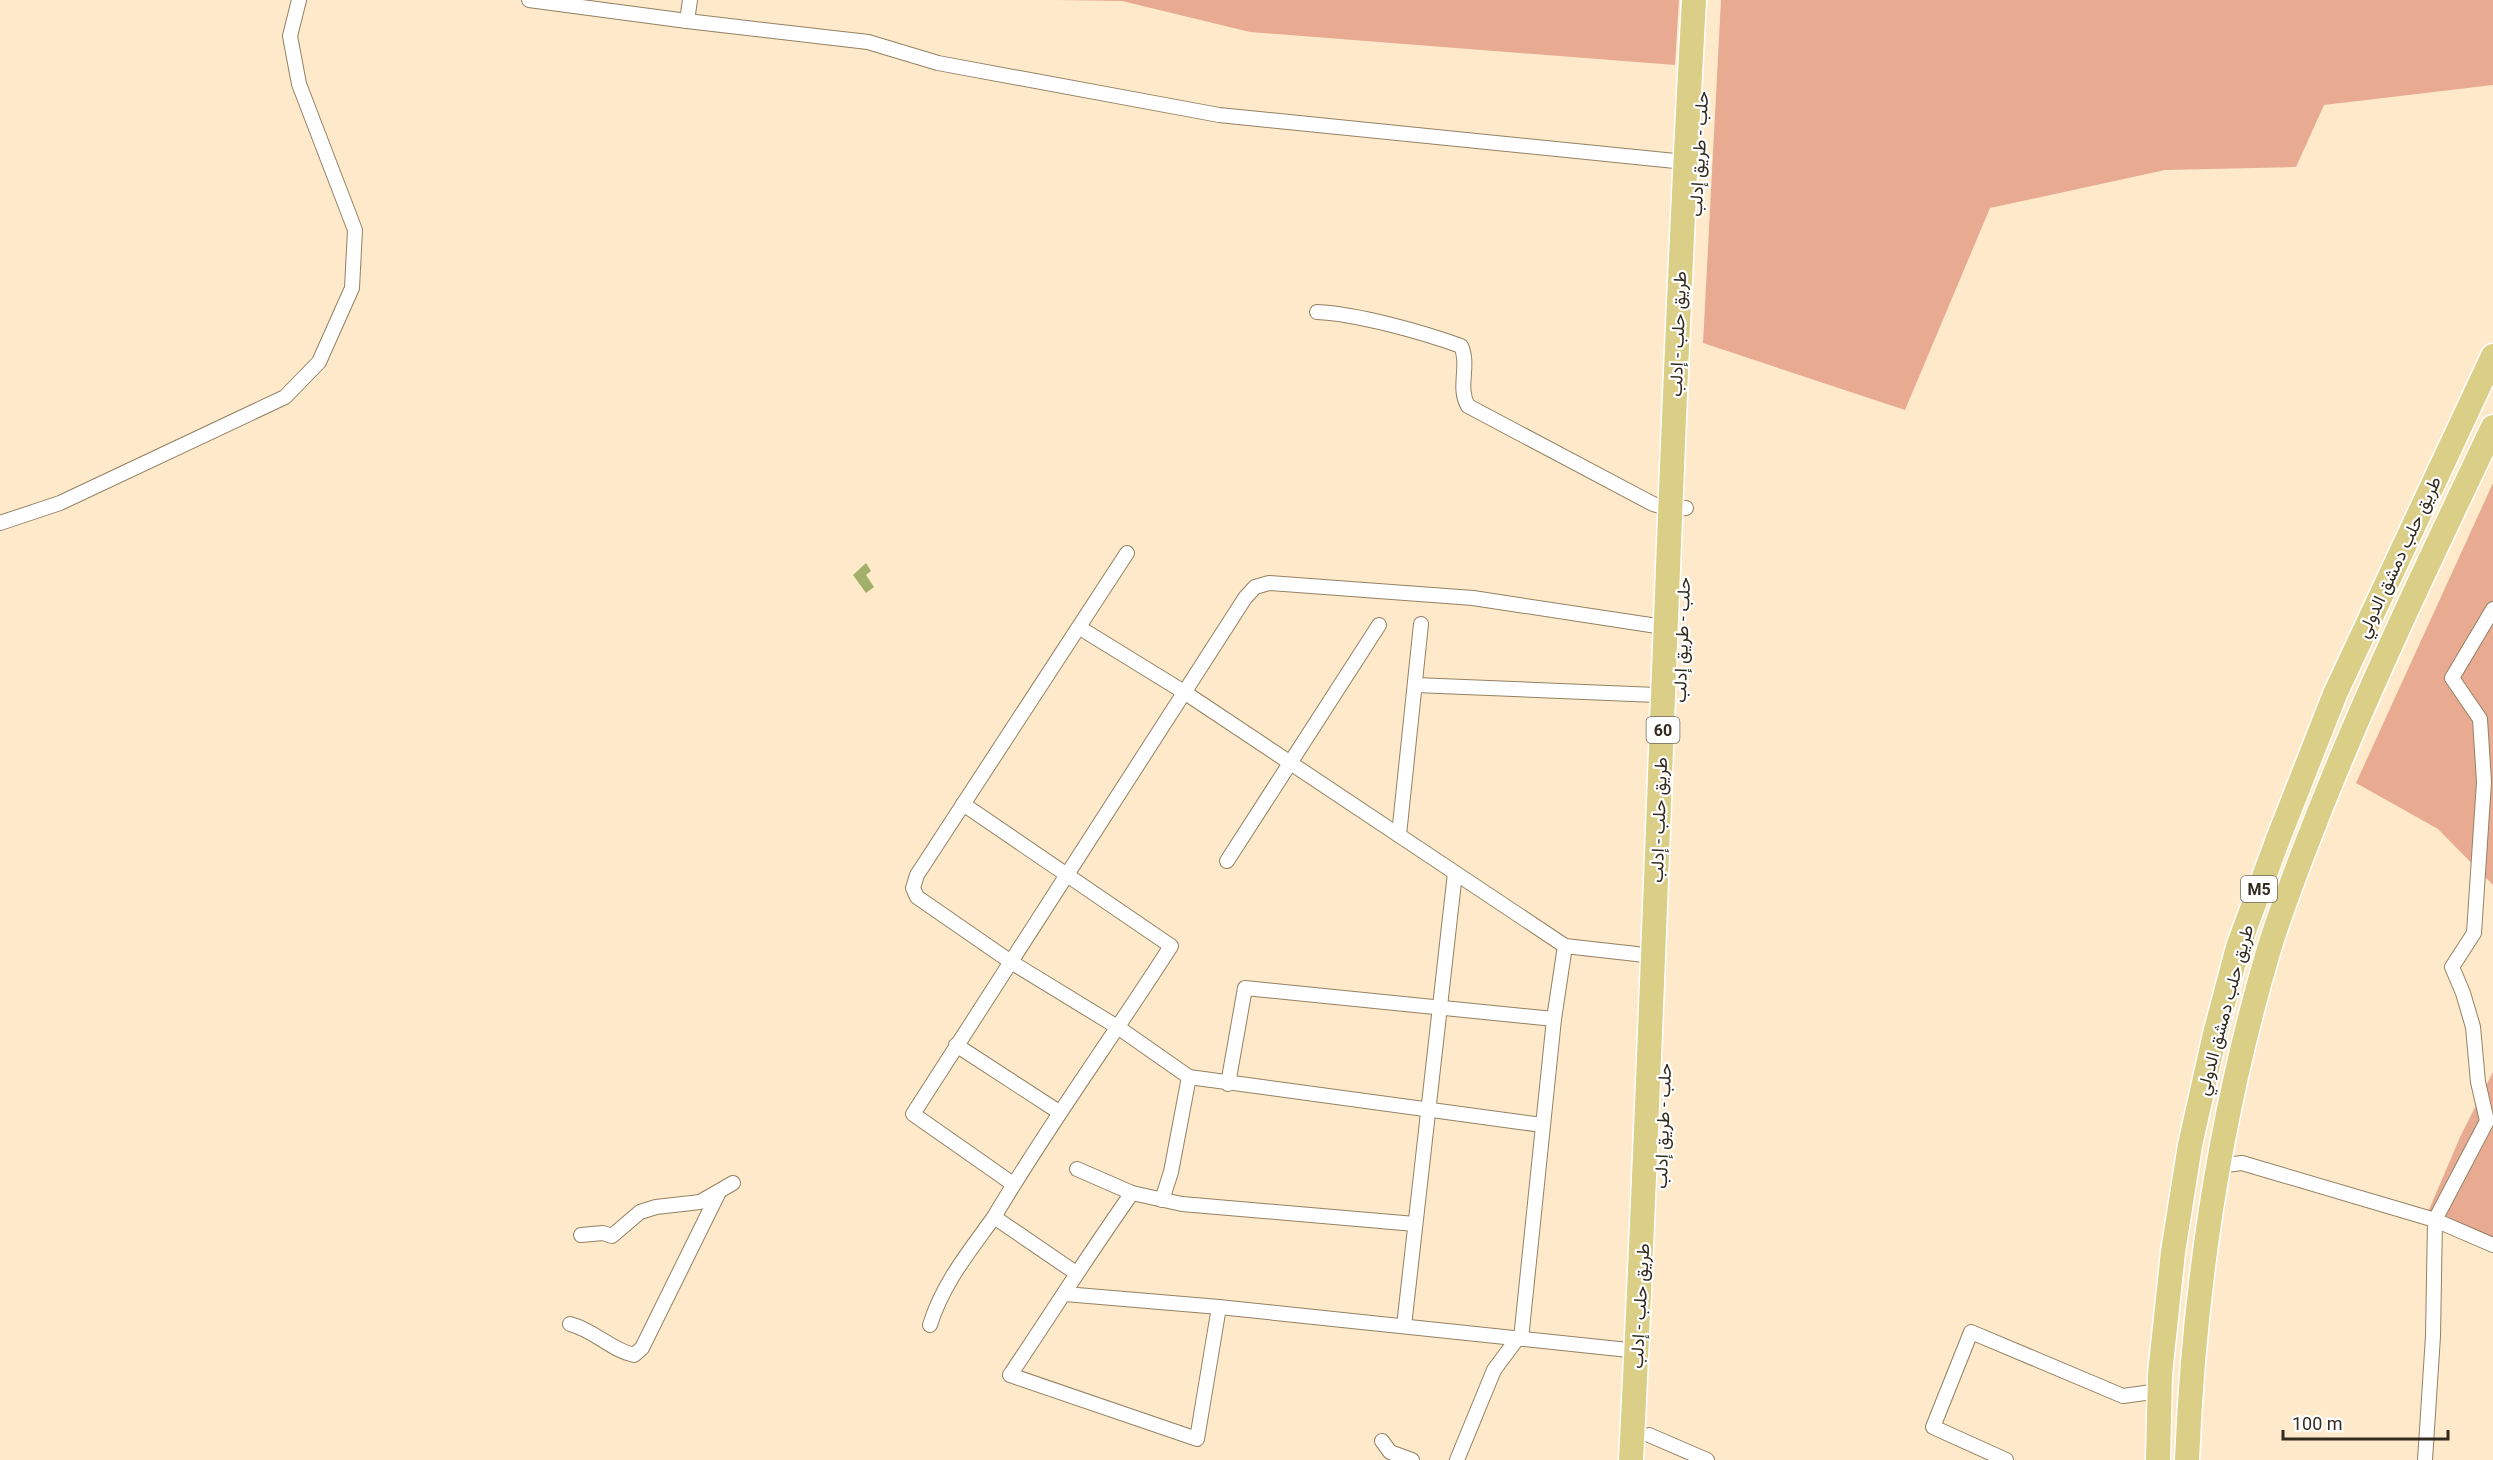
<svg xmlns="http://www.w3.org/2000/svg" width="2493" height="1460" viewBox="0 0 2493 1460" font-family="Roboto,Vazirmatn,sans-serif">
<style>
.green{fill:#e8ab92}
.water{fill:#a0af6a}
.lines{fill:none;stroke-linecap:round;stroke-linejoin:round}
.street-casing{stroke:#938163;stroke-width:16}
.highway-casing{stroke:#fff;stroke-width:27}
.street{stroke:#fff;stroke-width:14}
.highway{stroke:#dbce86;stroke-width:24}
.labels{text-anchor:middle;stroke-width:4.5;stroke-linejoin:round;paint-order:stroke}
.shield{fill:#fff;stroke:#706b62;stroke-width:1.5}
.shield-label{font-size:16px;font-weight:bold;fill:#322b1e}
.street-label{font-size:18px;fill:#322b1e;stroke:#fff}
</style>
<rect width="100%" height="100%" fill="#feeaca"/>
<g class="green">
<polygon points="1055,0 1679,0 1675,65 1250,32 1122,1"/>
<polygon points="1721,0 2493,0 2493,85 2324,105 2296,167 2165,170 1990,208 1905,410 1703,343"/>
<polygon points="2493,483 2493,885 2438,829 2356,783"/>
<polygon points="2493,1072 2493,1239 2428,1212 2461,1135"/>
</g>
<polygon class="water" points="866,563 871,571 866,575 874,587 866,593 853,575"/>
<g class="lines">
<g class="street-casing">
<g id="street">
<polyline points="529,0 687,21 868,42 938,63 1219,115 1685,162"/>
<polyline points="687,21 690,0"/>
<path d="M1317,312C1358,314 1422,332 1461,346C1470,366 1457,387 1468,406L1653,504L1671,509L1686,508"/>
<polyline points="0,523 60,503 285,397 319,362 352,288 355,230 299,84 290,36 299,0"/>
<polyline points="1127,553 917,875 913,888 917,897 1011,962 1119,1028 1189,1077 1542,1125"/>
<polyline points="2493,609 2452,678 2480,719 2484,782 2474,933 2452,967 2463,993 2473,1027 2478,1082 2487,1121 2435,1220 2493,1245"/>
<polyline points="1080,628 1184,692 1565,946 1654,956"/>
<polyline points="1415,685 1656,695"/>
<path d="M963,804L1171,946C1113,1037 1049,1124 994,1217L1076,1273"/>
<polyline points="1399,835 1421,624"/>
<polyline points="1227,861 1379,625"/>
<polyline points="956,1045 1059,1112"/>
<polyline points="1228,1084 1245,988 1554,1019"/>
<polyline points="2218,1166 2242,1163 2435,1220 2433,1336 2425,1460"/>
<polyline points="1077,1169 1132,1193 1182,1204 1415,1224"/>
<polyline points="1013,1184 913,1114 1245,598 1255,587 1269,583 1473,598 1657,626"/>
<path d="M1132,1193C1090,1252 1051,1314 1010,1375L1197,1439L1219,1307"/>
<polyline points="1162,1200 1171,1172 1189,1077"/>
<polyline points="581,1235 603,1233 612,1236 640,1212 656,1207 700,1202 733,1183"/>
<polyline points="1065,1294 1219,1307 1638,1351"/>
<path d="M570,1324C594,1330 611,1350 634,1355L642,1348L718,1194"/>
<path d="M930,1325C943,1283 969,1252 994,1217"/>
<polyline points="1404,1326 1455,873"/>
<polyline points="1521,1339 1554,1019 1565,946"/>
<polyline points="1649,1435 1707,1460"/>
<polyline points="1382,1441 1390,1452 1412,1460"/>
<polyline points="1457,1460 1494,1370 1517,1339"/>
<polyline points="2006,1460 1933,1427 1971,1332 2123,1396 2159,1391"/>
</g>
</g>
<g class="highway-casing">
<g id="highway">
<path d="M1631,1460C1656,974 1667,486 1694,0"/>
<polyline points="2158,1460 2160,1374 2173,1252 2190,1145 2215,1034 2238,947 2278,839 2335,694 2493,356"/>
<path d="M2187,1460C2194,1287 2220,1115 2269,949C2286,895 2307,842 2328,790C2378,667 2436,547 2493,427"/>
</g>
</g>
<use href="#street" class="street"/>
<use href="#highway" class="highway"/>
</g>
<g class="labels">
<g class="shield">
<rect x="1646.5" y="717" width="33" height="26" rx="4.5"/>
<rect x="2241" y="876" width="36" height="26" rx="4.5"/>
</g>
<g class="shield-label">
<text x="1663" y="736">60</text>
<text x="2259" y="895">M5</text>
</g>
<g class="street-label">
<text transform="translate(1699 154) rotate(-87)" y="6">حلب - طريق إدلب</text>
<text transform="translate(1678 334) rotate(-88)" y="6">طريق حلب - إدلب</text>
<text transform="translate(2399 557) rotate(-65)" y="6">طريق حلب دمشق الدولي</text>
<text transform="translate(1682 640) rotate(-88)" y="6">حلب - طريق إدلب</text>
<text transform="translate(1659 820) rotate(-88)" y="6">طريق حلب - إدلب</text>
<text transform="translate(2225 1010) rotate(-75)" y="6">طريق حلب دمشق الدولي</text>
<text transform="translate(1663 1126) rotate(-88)" y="6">حلب - طريق إدلب</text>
<text transform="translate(1640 1306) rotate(-87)" y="6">طريق حلب - إدلب</text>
</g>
</g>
<path d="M2283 1430v9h165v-9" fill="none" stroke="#322b1e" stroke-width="3"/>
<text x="2292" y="1430" font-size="18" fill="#322b1e" stroke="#ffffff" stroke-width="4.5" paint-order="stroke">100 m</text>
</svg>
